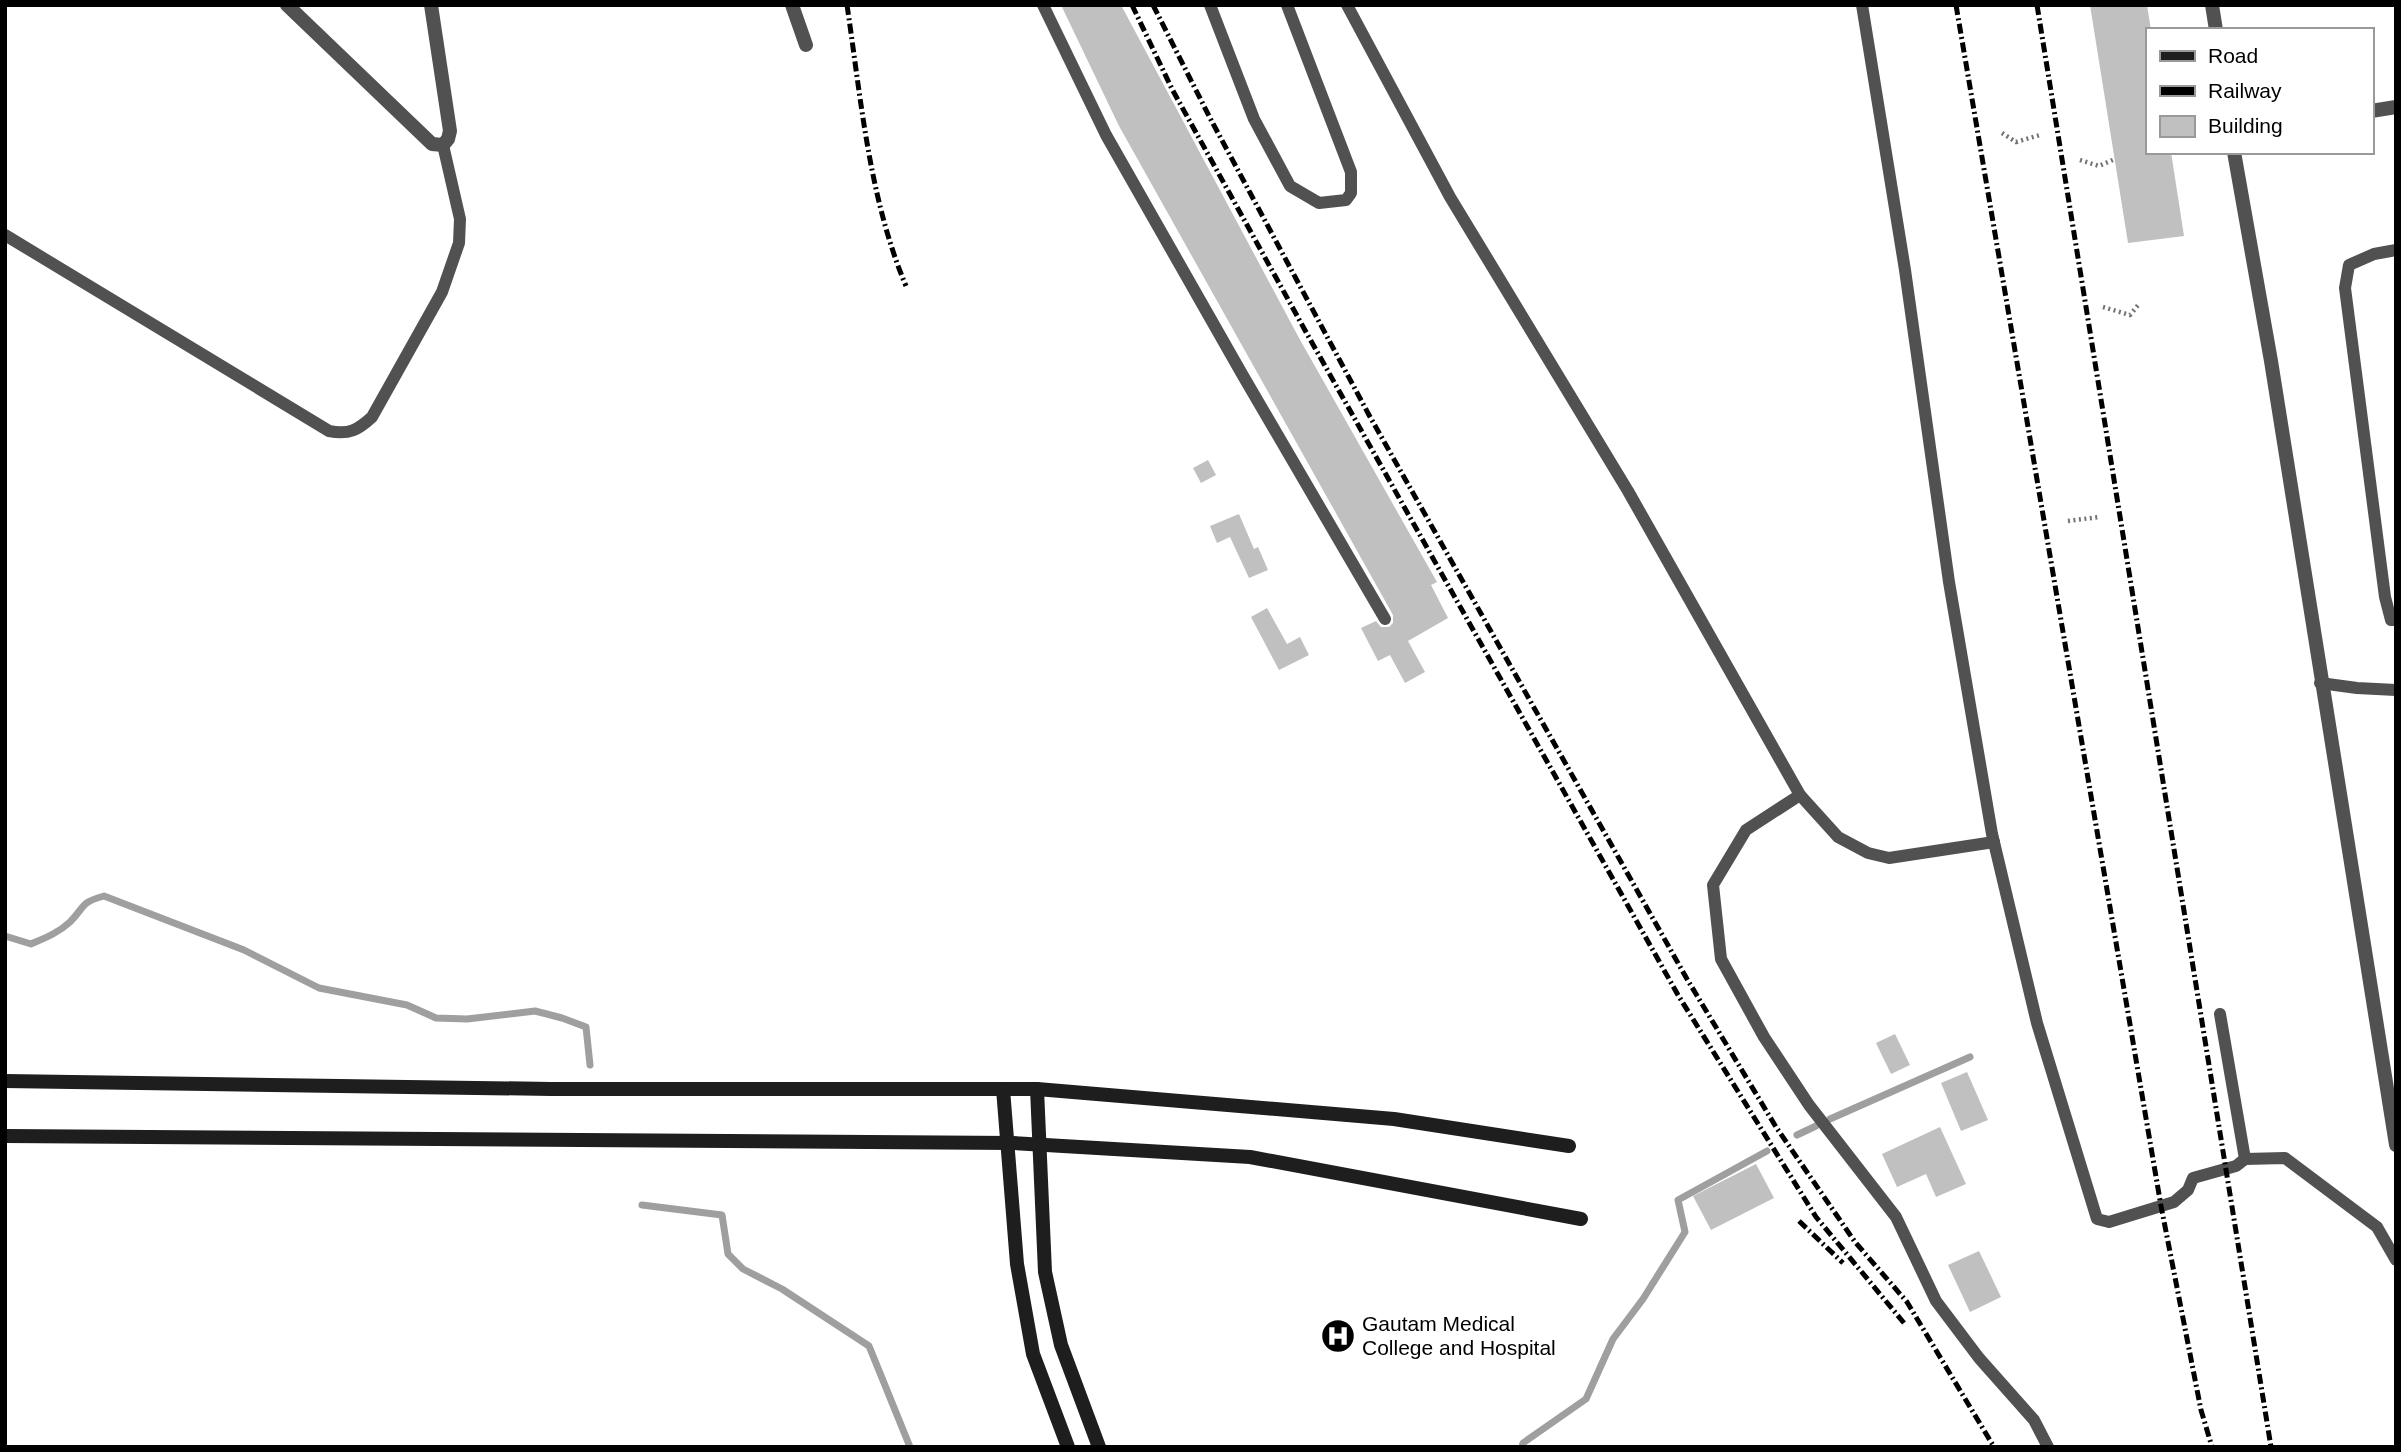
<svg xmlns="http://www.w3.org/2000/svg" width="2401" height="1452" viewBox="0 0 2401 1452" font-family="Arial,sans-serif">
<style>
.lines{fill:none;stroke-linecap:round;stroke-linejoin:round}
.stream{stroke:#9f9f9f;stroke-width:7}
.building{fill:#c0c0c0}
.path{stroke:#737373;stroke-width:4.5;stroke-dasharray:2 3.5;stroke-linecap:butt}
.lane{stroke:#515151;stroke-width:12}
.street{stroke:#515151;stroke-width:14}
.secondary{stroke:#1e1e1e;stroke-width:14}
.rail{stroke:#000;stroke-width:5;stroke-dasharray:10 3.5 2 3.5;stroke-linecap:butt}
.labels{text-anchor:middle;stroke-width:6;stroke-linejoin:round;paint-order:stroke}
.poi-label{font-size:21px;fill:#000;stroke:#fff;text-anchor:start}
</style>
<rect width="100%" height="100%" fill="#fff"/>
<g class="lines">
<g class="stream">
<path d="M5,936L31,944C45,938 58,933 70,922C86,906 79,903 104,896L244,950L319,988L407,1005L436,1018L467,1019L535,1011L562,1018L586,1027L590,1065"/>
<polyline points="1830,1119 1970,1057"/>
<polyline points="1797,1135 1816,1126"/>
<polyline points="642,1205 722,1215 728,1254 743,1269 782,1289 869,1346 910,1447"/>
<polyline points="1522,1447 1523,1443 1586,1399 1613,1339 1643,1299 1685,1232 1678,1200 1767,1151"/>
</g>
</g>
<g class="building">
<polygon points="1061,5 1121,5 1299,338 1437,582 1431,585 1448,618 1408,641 1425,672 1405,683 1390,655 1378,661 1361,628 1376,621 1381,627 1389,627 1393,623 1393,615 1119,126"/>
<polygon points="2090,5 2147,5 2151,30 2147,30 2147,152 2171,152 2184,236 2128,243"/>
<polygon points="1208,460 1216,475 1201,483 1193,468"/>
<polygon points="1239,514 1254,549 1258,547 1268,570 1249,578 1230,537 1217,543 1210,526"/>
<polygon points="1267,608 1287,644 1300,637 1309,655 1279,670 1251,617"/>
<polygon points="1895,1034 1910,1065 1891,1074 1876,1043"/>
<polygon points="1967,1072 1988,1120 1961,1131 1941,1083"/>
<polygon points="1940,1127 1966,1184 1936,1197 1926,1174 1897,1187 1882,1154"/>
<polygon points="1756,1164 1774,1198 1711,1230 1693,1196"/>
<polygon points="1979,1251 2001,1297 1970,1312 1948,1265"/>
</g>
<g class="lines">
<g class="path">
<polyline points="2002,133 2016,142 2040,135"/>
<polyline points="2080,160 2099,166 2115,159"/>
<polyline points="2103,307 2130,315 2139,304"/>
<polyline points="2068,521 2099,517"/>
</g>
<g class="lane">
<polyline points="1043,5 1106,135 1242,374 1385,619"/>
<polyline points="1210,5 1254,119 1290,186 1319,203 1346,200 1351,193 1351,172 1287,5"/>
<polyline points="1347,5 1450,197 1628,491 1800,795 1838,837 1868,853 1889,858 1994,842"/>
<polyline points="1862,5 1905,270 1949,582 1992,834 2037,1023 2097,1219 2109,1222 2174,1202 2188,1190 2193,1178 2236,1166 2245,1159 2285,1158 2377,1227 2396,1260"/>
<path d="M5,235L329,431C349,435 358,430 372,417L442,292L459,243L460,219L443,145"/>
<polyline points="2396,250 2374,254 2349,265 2345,288 2385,597 2391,620 2396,620"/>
<polyline points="2320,683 2357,688 2396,690"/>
<polyline points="1800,795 1746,830 1713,885 1721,959 1764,1037 1809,1105 1896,1217 1936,1301 1979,1358 2034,1420 2048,1447"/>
<polyline points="2220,1014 2245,1159"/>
</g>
<g class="street">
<polyline points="287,5 432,144 443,145 448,139 450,131 431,5"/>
<polyline points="792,5 806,45"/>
<polyline points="2212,5 2216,30"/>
<polyline points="2371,111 2396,107"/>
<polyline points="2234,152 2271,361 2396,1145"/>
</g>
<g class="secondary">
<polyline points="5,1081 551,1089 1037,1089 1394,1119 1569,1146"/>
<polyline points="1003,1089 1017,1264 1033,1354 1068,1447"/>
<polyline points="1037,1089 1045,1272 1061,1345 1099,1447"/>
<polyline points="5,1136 1013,1143 1250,1157 1581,1219"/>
</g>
<g class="rail">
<path d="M847,5C861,99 869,198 906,286"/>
<polyline points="1132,5 1172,89 1306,332 1678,995 1816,1217 1904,1323"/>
<polyline points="1153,5 1210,118 1369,415 1687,979 1776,1127 1855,1242 1907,1302 1994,1447"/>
<polyline points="1956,5 2161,1206 2201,1410 2212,1447"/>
<polyline points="2037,5 2271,1447"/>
<polyline points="1799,1221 1843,1263"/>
</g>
</g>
<defs>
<g id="hospital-disc" transform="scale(1.75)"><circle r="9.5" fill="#000" stroke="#fff"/><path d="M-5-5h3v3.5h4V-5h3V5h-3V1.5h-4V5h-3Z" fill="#fff"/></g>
</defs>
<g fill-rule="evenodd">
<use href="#hospital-disc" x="1338" y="1336"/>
</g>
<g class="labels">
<g class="poi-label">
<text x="1362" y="1331">Gautam Medical<tspan x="1362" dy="24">College and Hospital</tspan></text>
</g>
</g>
<rect width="2401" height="1452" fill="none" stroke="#000000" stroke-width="14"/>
<rect x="2146" y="28" width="228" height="126" fill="#ffffff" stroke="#999999" stroke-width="2"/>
<rect x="2160" y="51" width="35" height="10" fill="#1e1e1e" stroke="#999999" stroke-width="2"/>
<text x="2208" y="63" font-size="21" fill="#000000">Road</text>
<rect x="2160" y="86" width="35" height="10" fill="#000000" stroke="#999999" stroke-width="2"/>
<text x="2208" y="98" font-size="21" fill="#000000">Railway</text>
<rect x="2160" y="116" width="35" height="21" fill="#c0c0c0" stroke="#999999" stroke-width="2"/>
<text x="2208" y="133" font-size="21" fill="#000000">Building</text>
</svg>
